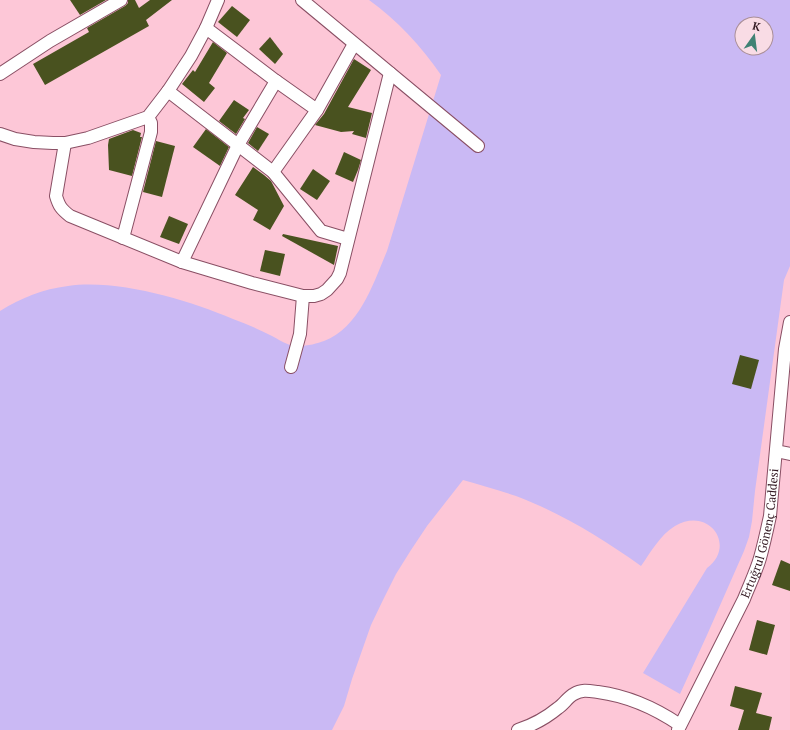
<svg xmlns="http://www.w3.org/2000/svg" width="790" height="730" viewBox="0 0 790 730" font-family="'PT Serif',serif">
<style>
.green{fill:#cab9f4;fill-rule:evenodd}
.building{fill:#49521f}
.lines{fill:none;stroke-linecap:round;stroke-linejoin:round}
.street-casing{stroke:#894f64;stroke-width:14}
.street{stroke:#fff;stroke-width:12}
.labels{text-anchor:middle;stroke-width:4;stroke-linejoin:round;paint-order:stroke}
.street-label{font-size:12px;fill:#341b24;stroke:#f9dce5}
</style>
<rect width="100%" height="100%" fill="#fdc7d7"/>
<path class="green" d="M369,0H790V266L784,280L755,491L752,521L749,537L744,551L707,635L680,694L643,673L707,568C737,546 709,506 675,526C660,535 651,552 641,566C602,538 561,513 516,496C498,490 480,485 463,480L427,526L411,550L396,574L383,600L371,625L352,679L344,706L332,730H0V311C21,298 43,289 68,286C119,279 187,300 233,319C247,324 260,330 272,336C278,339 285,344 291,345C300,348 316,344 324,341C360,327 373,284 387,251L441,75C421,46 398,21 369,0ZM742,24H766V48H742Z"/>
<g class="building">
<polygon points="70,0 106,0 80,15"/>
<polygon points="128,0 135,0 139,8 150,0 172,0 146,20 149,26 45,85 33,64 89,32 87,28 125,6 128,3"/>
<polygon points="232,6 250,20 237,37 218,22"/>
<polygon points="270,37 283,54 275,64 259,49"/>
<polygon points="213,42 227,53 209,83 215,88 204,102 182,84 193,70 195,72"/>
<polygon points="354,59 371,70 348,107 372,113 366,138 352,134 354,131 341,132 315,125 324,114"/>
<polygon points="234,100 249,110 243,118 245,119 236,134 219,121"/>
<polygon points="257,127 269,134 258,151 248,143"/>
<polygon points="206,129 229,147 220,166 193,147"/>
<polygon points="133,130 141,133 140,137 142,137 132,176 109,170 108,145 109,139"/>
<polygon points="156,141 175,146 162,197 143,192"/>
<polygon points="344,152 361,160 358,170 353,182 335,174"/>
<polygon points="253,167 264,175 271,181 284,206 270,230 253,220 258,210 235,195"/>
<polygon points="313,169 330,181 317,200 300,189"/>
<polygon points="169,216 188,224 179,244 160,237"/>
<polygon points="283,234 338,246 334,265 282,236"/>
<polygon points="265,250 285,254 280,276 260,271"/>
<polygon points="740,355 759,360 751,389 732,384"/>
<polygon points="781,560 790,564 790,591 772,585"/>
<polygon points="757,620 775,625 767,655 749,650"/>
<polygon points="735,686 762,693 756,713 772,717 769,730 738,730 744,710 730,706"/>
</g>
<g class="lines">
<g class="street-casing">
<g id="street">
<polyline points="302,0 478,146"/>
<polyline points="206,28 276,81 317,110"/>
<polyline points="0,74 50,41 121,0"/>
<polyline points="168,91 273,172 321,231 348,239"/>
<polyline points="0,134 15,139 34,142 53,143 65,143 88,138 148,117 168,91 191,56 206,28 218,0"/>
<path d="M65,143L56,196C59,206 61,209 70,216L182,262L252,283L303,296H314L321,294L327,290L337,279L340,273L390,73"/>
<polyline points="273,172 317,110 354,44"/>
<polyline points="123,238 151,132 151,123 148,117"/>
<polyline points="182,262 238,145 276,81"/>
<polyline points="291,367 300,334 303,296"/>
<polyline points="776,451 790,454"/>
<path d="M518,730C533,725 546,718 558,708C564,704 568,697 574,694C582,689 590,691 598,692C628,696 655,708 680,725"/>
<path id="s1" d="M678,730L744,599C749,586 756,572 760,558C764,544 767,530 770,516L785,349L790,322"/>
</g>
</g>
<use href="#street" class="street"/>
</g>
<g class="labels">
<g class="street-label">
<text dy="4" stroke="none"><textPath href="#s1" startOffset="215">Ertuğrul Gönenç Caddesi</textPath></text>
</g>
</g>
<g transform="translate(754 36) rotate(14)"><circle r="19" fill="#f9dce5" stroke="#aa8f98"/>
<path d="M0-3L7 15L0 10L-7 15Z" fill="#408274"/>
<text y="-6" font-size="11" font-weight="bold" text-anchor="middle" fill="#341b24">K</text>
</g>
</svg>
